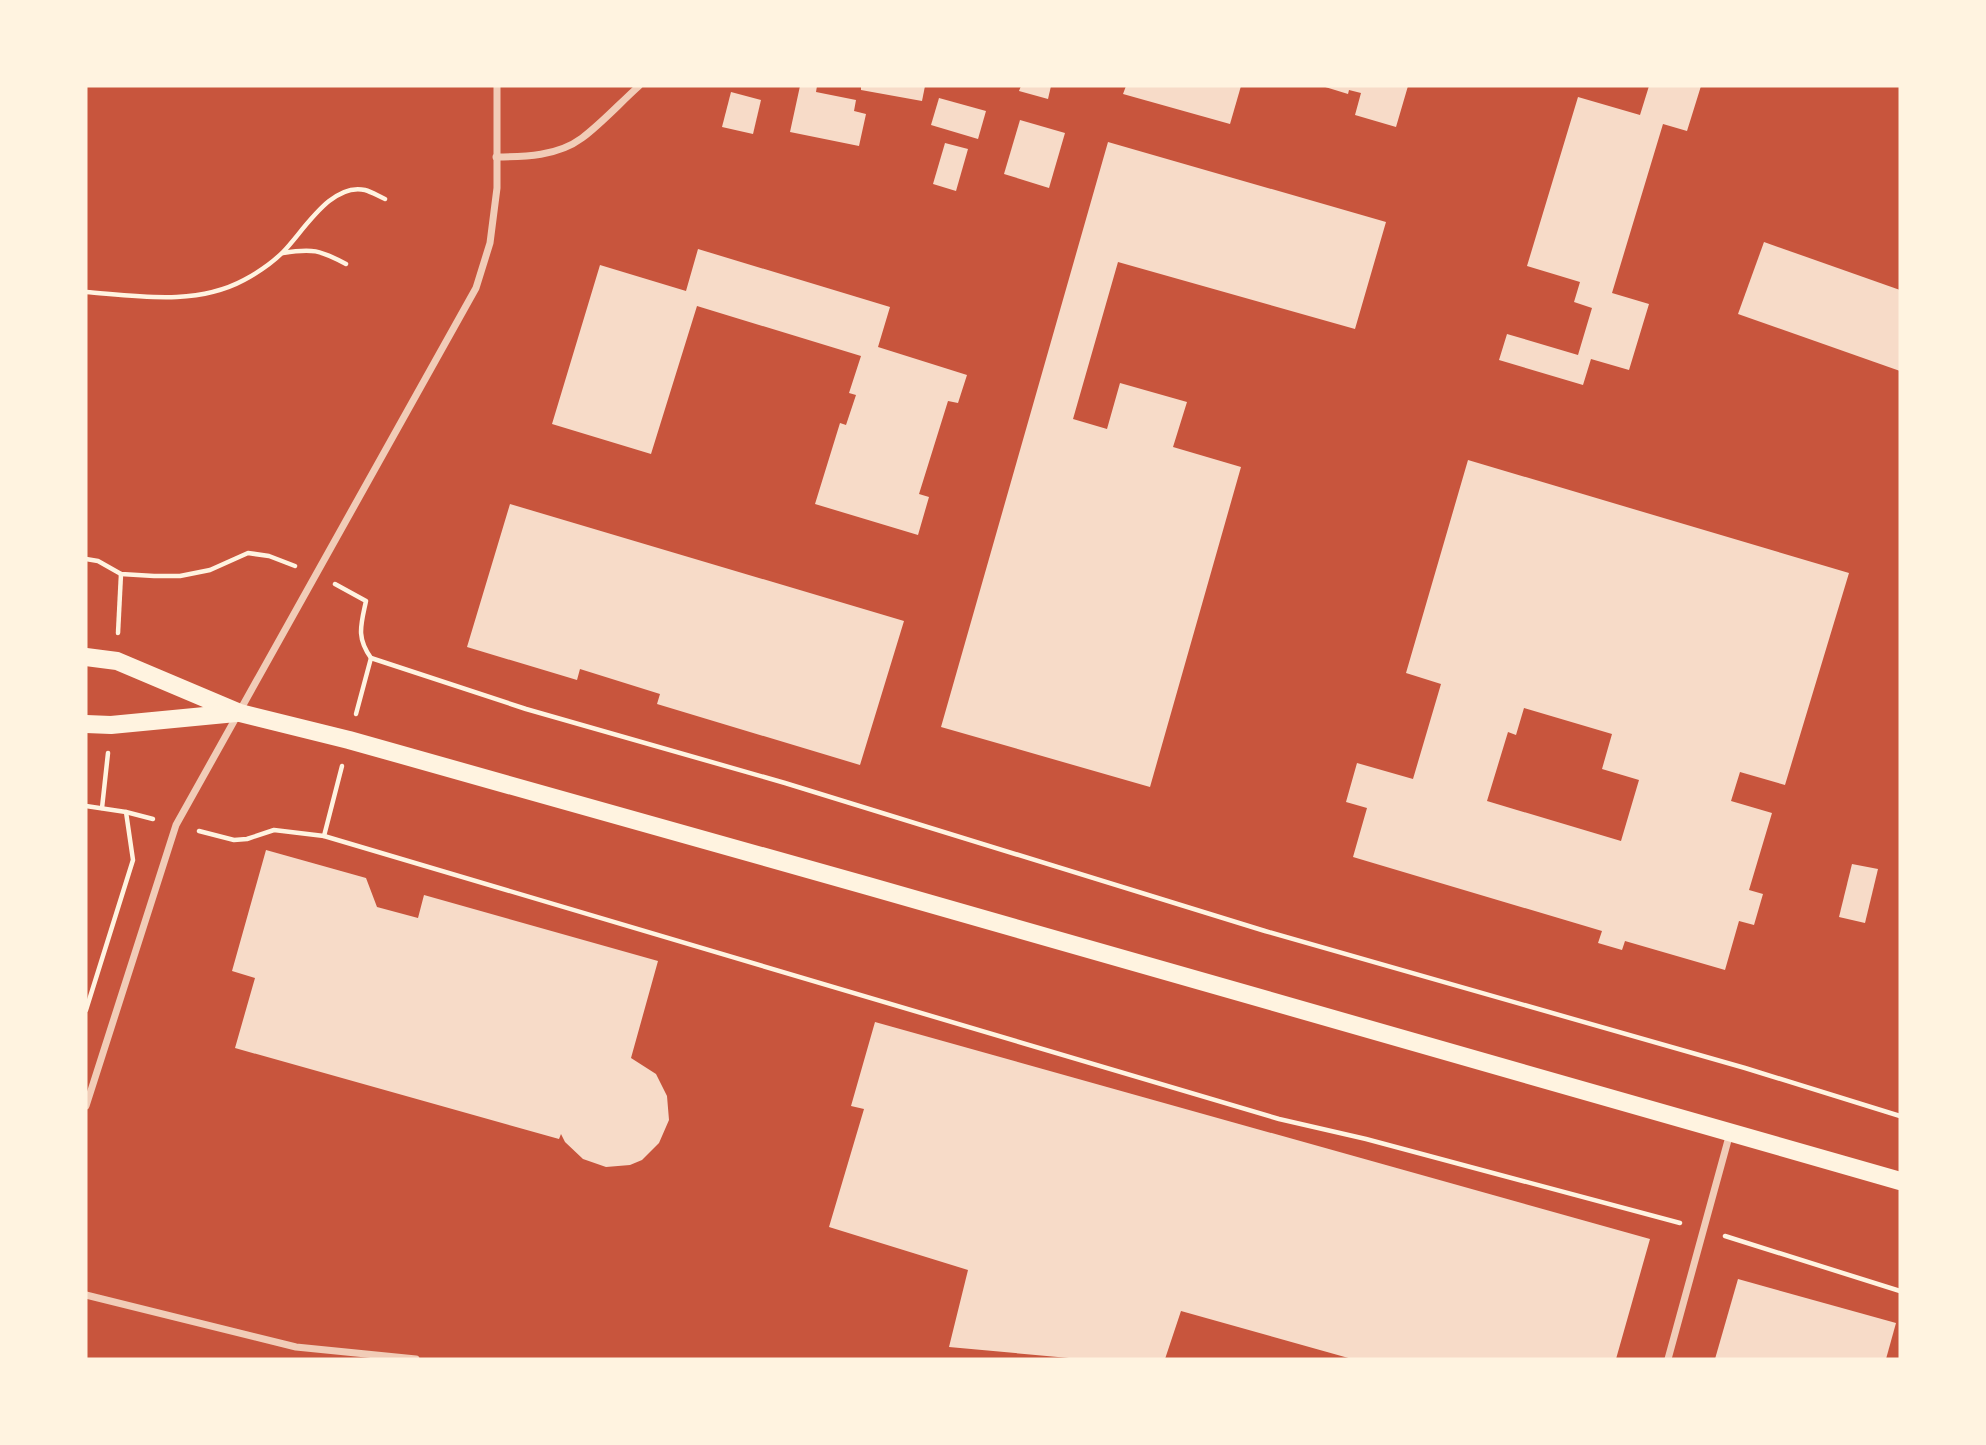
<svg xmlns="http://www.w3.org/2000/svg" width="1986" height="1445" viewBox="0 0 1986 1445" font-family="Montserrat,sans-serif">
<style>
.building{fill:#f7dbc8;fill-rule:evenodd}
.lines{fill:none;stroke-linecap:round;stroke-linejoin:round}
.path{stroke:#fff3e0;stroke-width:4.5}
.minor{stroke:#f1ccb7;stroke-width:7}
.primary{stroke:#fff3e0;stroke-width:18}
</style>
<rect width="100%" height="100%" fill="#c8553d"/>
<g class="building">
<polygon points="800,86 817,86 816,92 856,100 854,111 866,114 859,146 790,132"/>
<polygon points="861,86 925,86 922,101 861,90"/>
<polygon points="1021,86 1051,86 1048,99 1019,91"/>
<polygon points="1126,86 1241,86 1230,124 1123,94"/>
<polygon points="1322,86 1408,86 1396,127 1355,115 1361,93 1349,90 1348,94"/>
<polygon points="1649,86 1701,86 1687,131 1663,124 1612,293 1649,304 1629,370 1591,359 1583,385 1499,360 1507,334 1578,355 1592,308 1574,302 1580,282 1527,266 1578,97 1640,115"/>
<polygon points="731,92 761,100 753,134 722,127"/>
<polygon points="939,98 986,111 978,139 931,125"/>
<polygon points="1020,120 1065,133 1049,188 1004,174"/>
<polygon points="1108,142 1386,222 1355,329 1118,262 1073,419 1107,429 1120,383 1187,402 1173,447 1241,467 1150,787 941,727"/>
<polygon points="945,143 968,149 956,191 933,184"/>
<polygon points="1764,242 1900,290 1900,371 1738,314"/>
<polygon points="698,249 890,307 878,347 967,375 958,403 948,401 919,494 929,497 918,535 815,504 840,423 846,425 856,395 849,393 861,356 697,306 651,454 552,424 600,265 686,291"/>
<path d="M1468,460L1849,573L1785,785L1740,772L1731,801L1772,813L1749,890L1763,894L1754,925L1739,921L1725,970L1625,941L1622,950L1598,943L1602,931L1353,857L1367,808L1346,802L1357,763L1413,779L1441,684L1406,673ZM1524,708L1612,734L1602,769L1639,780L1621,841L1487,801L1508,732L1516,735Z"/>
<polygon points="510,504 904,621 860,765 657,704 660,694 580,669 577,680 467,647"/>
<polygon points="266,850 366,878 377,907 418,918 424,895 658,961 631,1058 656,1074 667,1096 669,1120 659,1143 642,1160 630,1165 606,1167 583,1159 565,1142 561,1134 559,1139 235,1048 255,978 232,971"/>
<polygon points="1852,864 1878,869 1865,923 1839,917"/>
<polygon points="875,1022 1650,1239 1616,1359 1352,1359 1181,1311 1165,1359 1080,1359 949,1347 968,1270 829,1227 864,1109 851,1106"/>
<polygon points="1738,1279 1896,1323 1886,1359 1715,1359"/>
</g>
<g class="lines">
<g class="path">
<path d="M283,253C312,248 320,250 346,264"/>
<path d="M86,292C137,296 196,306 244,280C257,273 273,262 283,252C303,232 331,182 365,190C372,192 378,196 385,199"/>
<polyline points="86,559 98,561 121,574 154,576 180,576 210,570 248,553 269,556 295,566"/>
<path d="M335,584L366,601C361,625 356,637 371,658L526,709L785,783L1265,931L1745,1068L1900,1116"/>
<polyline points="118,633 121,574"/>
<polyline points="356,714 371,658"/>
<polyline points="86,806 126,812 153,819"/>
<polyline points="102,808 108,753"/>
<polyline points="199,831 234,840 247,839 274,830 324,836 1279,1119 1366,1139 1680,1223"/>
<polyline points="324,836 342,766"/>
<polyline points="86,1010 133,860 126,812"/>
<polyline points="1725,1236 1900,1291"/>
</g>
<g class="minor">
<path d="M496,157C525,157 558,156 582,138C602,123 620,103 639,86"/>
<polyline points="86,1106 176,825 476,288 490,243 497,188 497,86"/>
<polyline points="86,1295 296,1347 416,1359"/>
<polyline points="1668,1359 1730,1133"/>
</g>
<g class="primary">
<polyline points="86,657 117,661 240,713 349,740 868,886 1900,1181"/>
<polyline points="86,724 111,725 236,713"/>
</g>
</g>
<rect width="1986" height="1445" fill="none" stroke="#fff3e0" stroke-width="175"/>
</svg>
